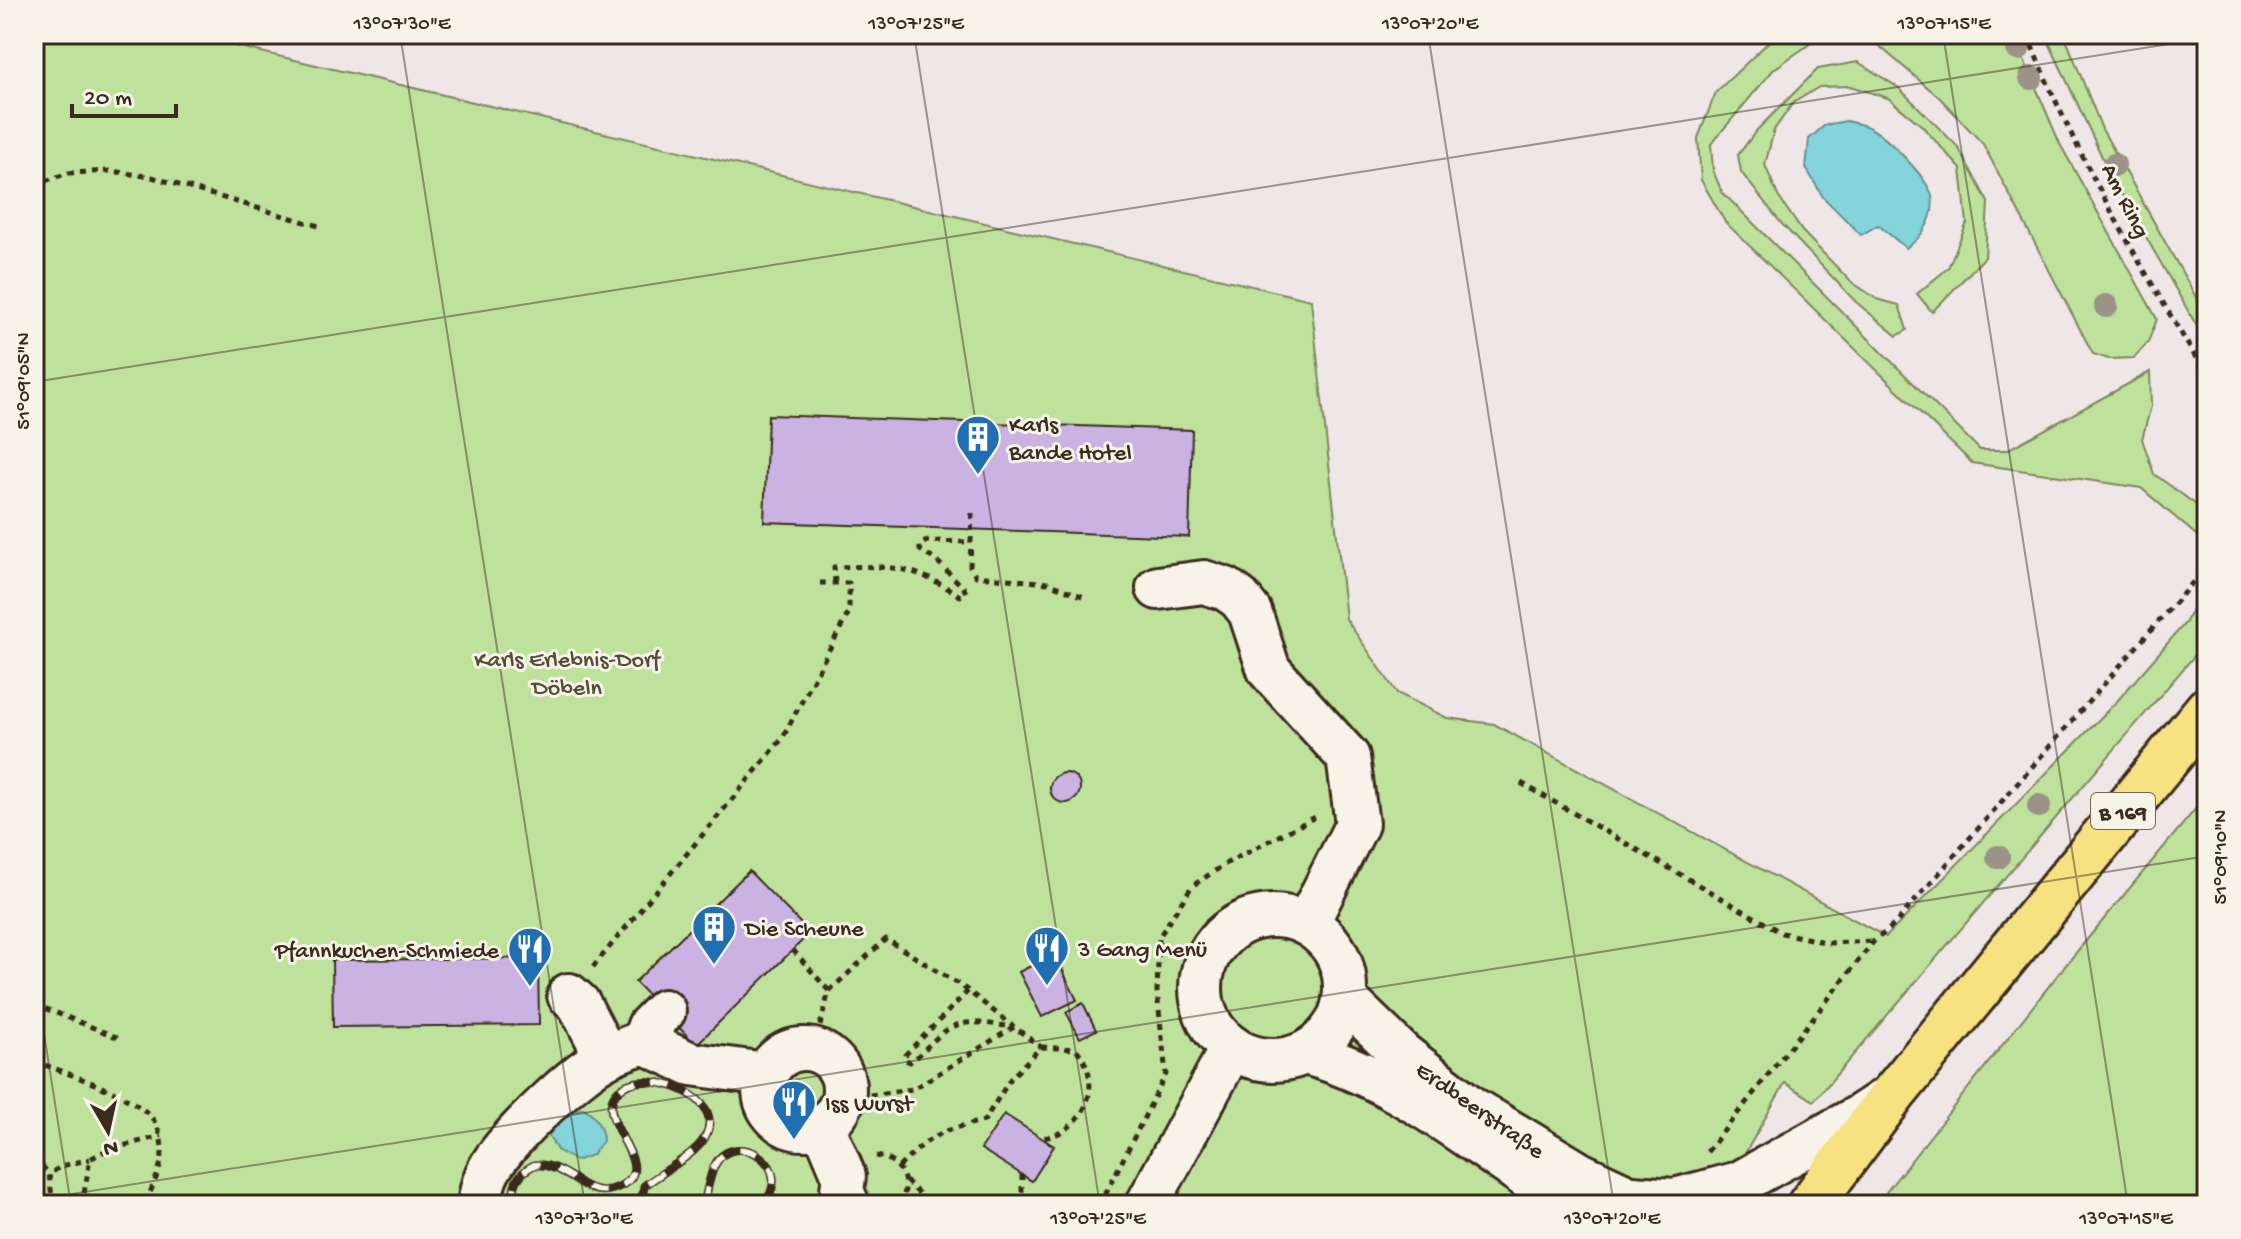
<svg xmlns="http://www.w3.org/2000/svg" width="2241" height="1239" viewBox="0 0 2241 1239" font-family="'Gochi Hand',sans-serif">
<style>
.green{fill:#bee29c;stroke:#7c865d;stroke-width:2}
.water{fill:#83d4db;stroke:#66908f;stroke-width:2}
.building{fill:#cab3e3;stroke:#3b2a1e;stroke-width:2}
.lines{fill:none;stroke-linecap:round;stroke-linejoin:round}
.minor-casing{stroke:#3b2a1e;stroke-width:48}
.major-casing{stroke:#3b2a1e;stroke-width:50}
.path{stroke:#3b2a1e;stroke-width:5;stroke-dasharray:6 6;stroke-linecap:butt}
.minor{stroke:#f7f3e8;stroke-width:42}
.major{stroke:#f6e281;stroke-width:44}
.rail-casing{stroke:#3b2a1e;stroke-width:9}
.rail{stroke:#f7f3e8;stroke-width:6;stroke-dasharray:18;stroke-linecap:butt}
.tree{fill:#9a9386}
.ticks{fill:none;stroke:#3b2a1e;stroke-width:2;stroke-opacity:0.45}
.labels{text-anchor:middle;stroke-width:6;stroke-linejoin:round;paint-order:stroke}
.shield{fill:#f7f3e8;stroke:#73665b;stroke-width:2}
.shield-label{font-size:22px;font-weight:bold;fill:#3b2a1e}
.street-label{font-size:24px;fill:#3b2a1e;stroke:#f7f3e8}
.poi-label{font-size:24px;fill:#3b2a1e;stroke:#f7f3e8;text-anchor:start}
.park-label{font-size:24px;fill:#554f37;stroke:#f7f3e8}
.neatline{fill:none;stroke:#3b2a1e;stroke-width:3}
.ticks-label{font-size:20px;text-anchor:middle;fill:#3b2a1e}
</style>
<rect width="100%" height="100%" fill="#eee6e7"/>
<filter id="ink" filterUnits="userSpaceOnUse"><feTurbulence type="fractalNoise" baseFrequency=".0125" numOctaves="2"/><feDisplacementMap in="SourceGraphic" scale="16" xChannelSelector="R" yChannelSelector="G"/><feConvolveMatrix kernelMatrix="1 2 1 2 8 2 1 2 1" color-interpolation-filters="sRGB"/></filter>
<g filter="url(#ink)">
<g class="green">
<polygon points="34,34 185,34 1311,300 1346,619 1397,693 1447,718 1494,724 1886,937 2118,700 2186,622 2202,588 2207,556 2207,641 1814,1101 1785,1083 1716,1205 34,1205"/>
<polygon points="1777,34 1824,34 1774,69 1711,144 1713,171 1722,192 1980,450 2007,450 2150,372 2151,406 2142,439 2154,474 2202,509 2207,502 2207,551 2196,535 2141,488 1972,463 1725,222 1701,180 1698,138 1716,92"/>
<polygon points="1839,34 2013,34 2060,144 2157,319 2148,342 2134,358 2109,359 2093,354 1983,144 1940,98 1870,38"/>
<polygon points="2045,34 2064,34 2102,129 2207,317 2207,344 2109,172"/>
<polygon points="1858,62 1899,88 1958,147 1988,202 1985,257 1932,312 1917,294 1948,268 1967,223 1961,169 1921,125 1888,98 1850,86 1819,87 1793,103 1774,130 1765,165 1778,196 1802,231 1850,281 1877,299 1899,305 1907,330 1897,336 1856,302 1781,223 1741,172 1738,155 1757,130 1818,69"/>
<polygon points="2207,795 2207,1205 1876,1205 2060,972"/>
</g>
<g class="water">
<path d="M1846,121C1854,123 1863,124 1870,128C1887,137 1927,177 1932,196C1936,217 1922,238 1906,248L1878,225L1861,235L1823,197L1806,168L1809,139L1825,125Z"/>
<path d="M583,1108C594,1112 603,1129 603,1141L592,1155L576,1161L557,1150L549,1136C554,1125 571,1111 583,1108Z"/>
</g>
<g class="building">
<polygon points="768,415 1192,430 1189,537 764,522"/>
<circle cx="1065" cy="788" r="15"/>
<polygon points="749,871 810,933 696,1045 635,982"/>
<polygon points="1054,954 1077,1000 1042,1017 1019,972"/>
<polygon points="538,958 539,1025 333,1027 332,960"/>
<polygon points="1083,1003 1096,1030 1080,1038 1066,1012"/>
<polygon points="1004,1114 1054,1146 1032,1181 981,1149"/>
</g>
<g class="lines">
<g class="minor-casing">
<g id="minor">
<polyline points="1158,588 1204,582 1226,589 1239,598 1250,612 1269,670 1348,757 1357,824 1307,924"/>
<circle cx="1273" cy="988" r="72"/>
<polyline points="569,995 579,1004 606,1056"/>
<polyline points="1345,999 1402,1054 1471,1108 1580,1174 1646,1205"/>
<polyline points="643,1042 649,1026 664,1011"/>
<circle cx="804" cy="1089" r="40"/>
<path d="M1305,1053C1370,1070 1424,1106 1479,1144C1508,1164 1537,1183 1564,1205"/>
<polyline points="823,1126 844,1176 842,1190 848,1205"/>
<polyline points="1631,1197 1675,1200 1739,1183 1860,1116 1889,1097"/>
<path d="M479,1205C481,1193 483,1181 489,1170C505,1140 578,1070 608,1056C619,1050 631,1047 643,1042L691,1064L766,1074"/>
<polyline points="1147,1205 1232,1047"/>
</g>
</g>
<g class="major-casing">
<polyline id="major" points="1810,1205 1894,1093 2207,710"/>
</g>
<g class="path">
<path d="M2027,34C2075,154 2140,266 2207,376"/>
<polyline points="34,185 68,173 111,171 152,177 322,227"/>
<polyline points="972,513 970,566 976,576 1048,583 1087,598"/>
<path d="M835,583L834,567C889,566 912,564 960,596L966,593L964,588L937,561L920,550V545L927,541L970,542"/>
<polyline points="1521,783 1782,933 1829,943 1873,941"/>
<polyline points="793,950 829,991"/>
<polyline points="593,967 782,739 849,612 849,583 820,583"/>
<path d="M968,991L905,1055V1060L910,1062L915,1059C955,1018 957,1019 1013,1027"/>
<polyline points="34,1004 119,1038"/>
<path d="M1041,1047L1076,1049C1105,1082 1086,1131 1043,1138"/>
<polyline points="814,1049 829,991 886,939 963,987 1014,1027"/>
<path d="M34,1061C61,1071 135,1096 151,1117C159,1126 162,1140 162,1152C162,1169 151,1189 145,1205"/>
<polyline points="846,1094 863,1096 913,1089 1014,1027 1041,1047"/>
<polyline points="1707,1152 1874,941 1894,925 2207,566"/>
<path d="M876,1156C902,1159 912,1184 900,1205"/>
<polyline points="34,1157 49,1174"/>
<path d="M899,1167C930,1136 940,1130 984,1121L1011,1078L1041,1047"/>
<polyline points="1022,1174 1022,1205"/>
<polyline points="906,1181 931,1205"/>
<polyline points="53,1205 49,1174 62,1166 90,1159"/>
<polyline points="82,1205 90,1159 107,1150 161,1136"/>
<polyline points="1100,1205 1166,1074 1157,992 1159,937 1192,886 1227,863 1319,815"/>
</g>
<use href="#minor" class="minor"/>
<use href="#major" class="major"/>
<g class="rail-casing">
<g id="rail">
<path d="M515,1205C511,1186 517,1174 534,1165C567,1162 583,1199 613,1189C673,1170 580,1115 623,1087C648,1070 728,1095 705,1137C696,1155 660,1173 644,1186L641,1205"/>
<path d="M704,1205C707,1192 709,1175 716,1163C738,1128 798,1168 762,1205"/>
</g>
</g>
<use href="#rail" class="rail"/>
</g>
<g class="tree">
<circle cx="2018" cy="49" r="12"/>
<circle cx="2031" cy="78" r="12"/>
<circle cx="2114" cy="165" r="12"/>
<circle cx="2106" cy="306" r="12"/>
<circle cx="2039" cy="806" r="12"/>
<circle cx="1998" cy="857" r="12"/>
</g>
</g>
<path class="ticks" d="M400,34L585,1205M914,34L1100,1205M1428,34L1614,1205M1943,34L2128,1205M34,382L2207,38M34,970L71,1205M34,1200L2207,856"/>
<defs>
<g id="building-pin" transform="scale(2.3)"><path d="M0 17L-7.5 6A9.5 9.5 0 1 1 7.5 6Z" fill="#1f6fb2" stroke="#f7f3e8"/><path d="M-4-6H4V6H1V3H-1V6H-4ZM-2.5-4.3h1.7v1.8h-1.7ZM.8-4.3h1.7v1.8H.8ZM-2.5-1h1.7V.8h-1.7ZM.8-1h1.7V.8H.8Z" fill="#fff"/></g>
<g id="restaurant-pin" transform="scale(2.3)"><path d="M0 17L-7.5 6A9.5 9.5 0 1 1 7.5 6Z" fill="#1f6fb2" stroke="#f7f3e8"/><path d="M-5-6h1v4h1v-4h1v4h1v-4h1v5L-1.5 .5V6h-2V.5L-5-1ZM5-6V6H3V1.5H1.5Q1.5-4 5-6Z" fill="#fff"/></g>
</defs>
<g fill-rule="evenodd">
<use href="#building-pin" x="978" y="437"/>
<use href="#building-pin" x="714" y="927"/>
<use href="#restaurant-pin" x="1047" y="948"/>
<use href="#restaurant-pin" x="530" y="949"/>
<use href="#restaurant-pin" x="794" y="1102"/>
</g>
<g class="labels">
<rect class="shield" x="2091" y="793" width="64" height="36" rx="6"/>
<g class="shield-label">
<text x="2123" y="819">B 169</text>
</g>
<g class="street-label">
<text transform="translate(2127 200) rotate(63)" y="8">Am Ring</text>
<text transform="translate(1481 1109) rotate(35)" y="8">Erdbeerstraße</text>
</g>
<g class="poi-label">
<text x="1009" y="431">Karls<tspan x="1009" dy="28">Bande Hotel</tspan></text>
<text x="745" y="935">Die Scheune</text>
<text x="1078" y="956">3 Gang Menü</text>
<text x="499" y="957" text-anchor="end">Pfannkuchen-Schmiede</text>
<text x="825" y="1110">Iss Wurst</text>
</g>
<g class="park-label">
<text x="567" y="666">Karls Erlebnis-Dorf<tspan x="567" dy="28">Döbeln</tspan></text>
</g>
</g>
<rect width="2241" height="1239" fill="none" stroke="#f7f3e8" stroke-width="88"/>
<g transform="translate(108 1131) rotate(171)" stroke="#f7f3e8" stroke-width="6" paint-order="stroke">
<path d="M0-6L14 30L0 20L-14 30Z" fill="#3b2a1e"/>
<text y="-12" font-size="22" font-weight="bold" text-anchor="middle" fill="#3b2a1e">N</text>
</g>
<path d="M72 104v12h104v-12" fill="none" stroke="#3b2a1e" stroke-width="4"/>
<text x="84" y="104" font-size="24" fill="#3b2a1e" stroke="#f7f3e8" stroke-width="6" paint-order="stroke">20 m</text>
<rect x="44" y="44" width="2153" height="1151" class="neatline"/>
<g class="ticks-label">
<text x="402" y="29">13°07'30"E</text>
<text x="916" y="29">13°07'25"E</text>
<text x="1430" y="29">13°07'20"E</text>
<text x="1944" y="29">13°07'15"E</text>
<text transform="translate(22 381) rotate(-90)" y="7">51°09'05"N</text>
<text transform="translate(2219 857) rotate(-90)" y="7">51°09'10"N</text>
<text x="584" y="1224">13°07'30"E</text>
<text x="1098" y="1224">13°07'25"E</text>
<text x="1612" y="1224">13°07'20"E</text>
<text x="2126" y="1224">13°07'15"E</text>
</g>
</svg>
